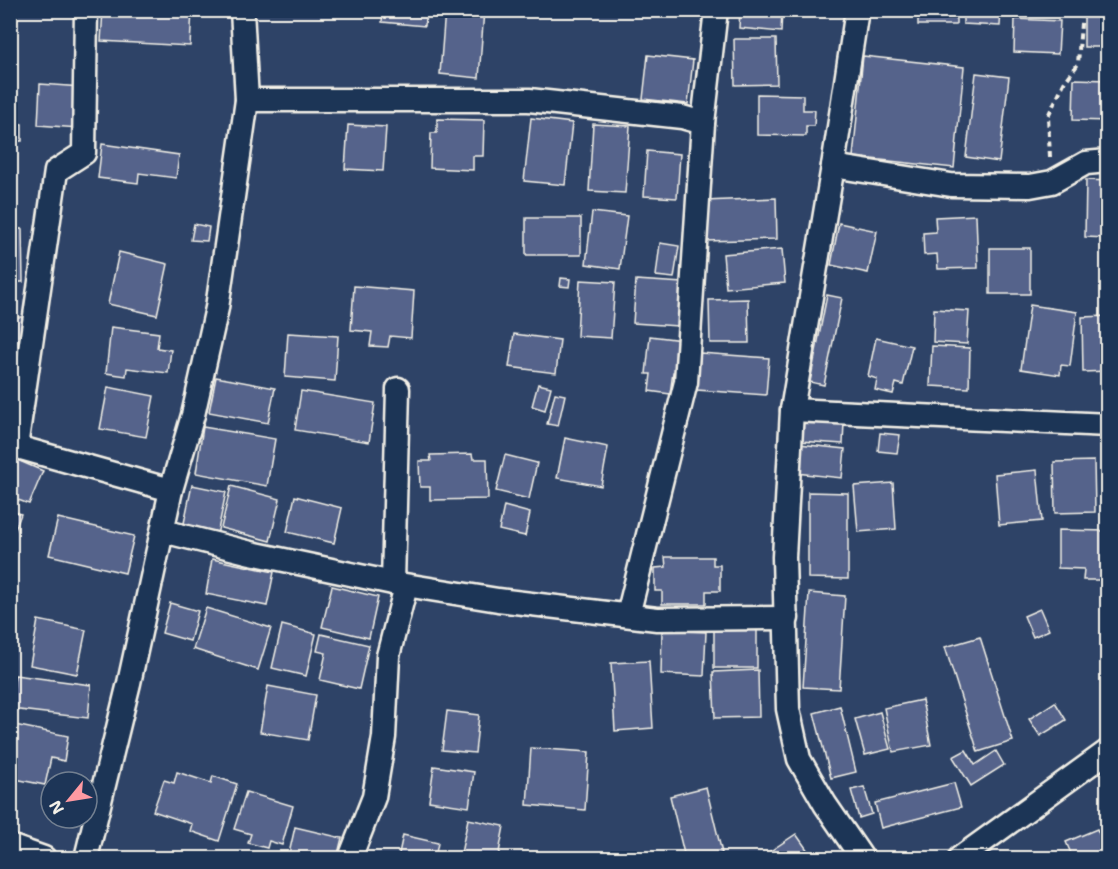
<svg xmlns="http://www.w3.org/2000/svg" width="1118" height="869" viewBox="0 0 1118 869" font-family="'Shantell Sans',sans-serif">
<style>
.building{fill:#55648b;stroke:#f4f1e8;stroke-width:1.5}
.lines{fill:none;stroke-linecap:round;stroke-linejoin:round}
.minor-casing{stroke:#f4f1e8;stroke-width:27}
.path{stroke:#f4f1e8;stroke-width:4;stroke-dasharray:6 4.5;stroke-linecap:butt}
.minor{stroke:#1d3557;stroke-width:22}
</style>
<rect width="100%" height="100%" fill="#2e4367"/>
<filter id="ink" filterUnits="userSpaceOnUse"><feTurbulence type="fractalNoise" baseFrequency=".0167" numOctaves="2"/><feDisplacementMap in="SourceGraphic" scale="12" xChannelSelector="R" yChannelSelector="G"/><feConvolveMatrix kernelMatrix="1 2 1 2 8 2 1 2 1" color-interpolation-filters="sRGB"/></filter>
<g filter="url(#ink)">
<g class="building">
<polygon points="103,10 192,10 190,46 101,41"/>
<polygon points="383,10 426,10 425,26 382,22"/>
<polygon points="445,10 484,10 479,78 440,74"/>
<polygon points="679,10 713,10 712,18 679,13"/>
<polygon points="740,10 782,10 781,32 739,28"/>
<rect x="918" y="10" width="38" height="15"/>
<polygon points="963,10 1001,10 1000,26 963,24"/>
<polygon points="1084,13 1108,14 1108,47 1084,47"/>
<polygon points="1015,19 1060,21 1058,54 1014,52"/>
<polygon points="734,39 776,39 777,84 735,85"/>
<polygon points="648,55 693,60 688,104 643,99"/>
<polygon points="863,56 964,67 954,168 853,157"/>
<polygon points="976,73 1009,77 999,162 966,157"/>
<polygon points="1074,79 1108,80 1108,121 1073,120"/>
<polygon points="40,84 82,87 79,128 38,125"/>
<polygon points="757,94 803,95 803,110 815,110 814,126 806,126 806,136 757,135"/>
<polygon points="531,118 572,123 565,185 524,181"/>
<polygon points="437,119 484,120 483,156 473,156 473,170 430,168 431,133 437,133"/>
<polygon points="10,123 22,124 22,141 10,141"/>
<polygon points="593,124 630,126 625,193 589,191"/>
<polygon points="348,125 386,127 383,171 345,169"/>
<polygon points="102,144 179,155 176,178 139,173 138,183 98,178"/>
<polygon points="647,151 680,154 677,198 644,196"/>
<polygon points="1086,180 1108,181 1108,238 1085,237"/>
<polygon points="776,198 777,239 705,241 704,201"/>
<polygon points="592,212 627,216 620,269 586,264"/>
<polygon points="976,215 978,268 938,269 937,254 924,255 923,233 936,232 935,217"/>
<rect x="526" y="218" width="55" height="37"/>
<polygon points="839,223 877,231 868,273 831,265"/>
<polygon points="194,224 209,227 207,241 191,240"/>
<polygon points="10,229 22,229 23,282 10,282"/>
<polygon points="660,243 679,246 674,278 656,276"/>
<rect x="990" y="248" width="40" height="46"/>
<polygon points="782,249 785,283 726,288 723,254"/>
<polygon points="119,252 168,264 157,315 108,304"/>
<polygon points="561,278 570,279 569,287 560,286"/>
<polygon points="580,280 615,282 611,338 577,336"/>
<polygon points="636,280 683,283 685,314 679,313 678,326 633,323"/>
<polygon points="354,286 414,291 411,338 390,336 388,347 370,346 372,332 351,330"/>
<polygon points="827,295 842,298 824,385 810,382"/>
<polygon points="748,299 749,343 710,343 709,300"/>
<polygon points="1030,305 1077,312 1070,366 1061,365 1060,375 1021,369"/>
<polygon points="934,309 969,311 967,344 933,342"/>
<polygon points="1108,316 1108,371 1083,372 1082,317"/>
<polygon points="10,317 27,317 26,349 10,348"/>
<polygon points="111,327 159,333 157,348 171,350 168,373 127,368 126,376 106,373"/>
<polygon points="288,333 338,336 335,381 285,377"/>
<polygon points="514,334 560,340 556,373 509,367"/>
<polygon points="650,336 682,340 678,372 673,372 670,394 649,391 651,374 646,374"/>
<polygon points="876,338 912,346 903,385 896,383 893,394 875,390 877,379 868,376"/>
<polygon points="932,346 970,348 969,388 930,386"/>
<polygon points="700,353 769,358 766,395 697,390"/>
<polygon points="216,377 275,388 268,423 209,412"/>
<polygon points="538,384 551,387 545,410 532,406"/>
<polygon points="108,387 154,396 146,437 100,429"/>
<polygon points="301,391 375,403 369,442 295,430"/>
<polygon points="555,393 565,395 558,426 547,424"/>
<polygon points="801,420 844,422 843,444 800,441"/>
<polygon points="203,427 275,439 267,486 196,473"/>
<polygon points="880,433 900,435 897,453 878,451"/>
<polygon points="565,438 608,447 601,486 557,478"/>
<polygon points="799,444 845,449 842,478 796,473"/>
<polygon points="472,454 473,459 487,459 488,499 430,500 430,487 420,487 419,461 431,461 430,455"/>
<polygon points="505,455 537,463 529,499 496,491"/>
<polygon points="15,459 43,471 29,504 10,497 10,469"/>
<polygon points="1094,461 1095,512 1055,513 1054,462"/>
<polygon points="1037,470 1042,521 999,525 995,474"/>
<polygon points="893,483 896,529 858,532 854,486"/>
<polygon points="192,485 226,492 217,535 183,528"/>
<polygon points="231,486 280,499 270,541 221,528"/>
<polygon points="808,492 848,493 848,579 808,578"/>
<polygon points="295,496 342,508 334,543 287,532"/>
<polygon points="504,506 530,513 525,536 499,530"/>
<polygon points="10,510 21,514 10,543"/>
<polygon points="58,518 134,536 125,573 49,555"/>
<polygon points="1058,530 1108,531 1108,580 1083,580 1084,569 1058,568"/>
<polygon points="665,557 713,557 713,565 720,565 720,591 706,591 706,604 662,604 662,591 655,591 655,568 666,567"/>
<polygon points="212,559 274,572 267,606 206,594"/>
<polygon points="332,586 378,597 369,638 322,627"/>
<polygon points="809,593 845,596 839,689 803,687"/>
<polygon points="170,603 198,611 190,641 162,633"/>
<polygon points="206,608 271,628 258,670 193,649"/>
<polygon points="1040,609 1049,630 1033,637 1024,616"/>
<polygon points="38,620 86,630 77,674 30,665"/>
<rect x="714" y="623" width="43" height="45"/>
<polygon points="282,625 316,634 306,676 272,668"/>
<polygon points="662,630 706,632 704,676 661,674"/>
<polygon points="321,634 369,645 359,689 320,680 326,653 317,651"/>
<polygon points="980,637 1013,741 978,752 945,647"/>
<polygon points="649,661 653,728 615,731 611,663"/>
<polygon points="758,670 759,717 715,718 713,672"/>
<polygon points="15,675 91,685 88,718 11,709"/>
<polygon points="268,686 316,695 308,740 260,732"/>
<polygon points="922,700 931,745 893,752 884,708"/>
<polygon points="1055,702 1066,720 1040,736 1029,719"/>
<polygon points="840,706 856,772 831,778 814,713"/>
<polygon points="447,711 479,715 475,753 442,750"/>
<polygon points="880,712 890,749 865,755 855,719"/>
<polygon points="10,724 68,736 64,761 51,758 45,785 10,778"/>
<polygon points="531,748 589,752 585,810 527,805"/>
<polygon points="966,750 975,765 996,751 1004,765 971,786 953,757"/>
<polygon points="434,766 474,772 469,807 429,801"/>
<polygon points="177,772 211,783 213,776 237,784 219,841 190,831 192,824 153,811 164,780 174,783"/>
<polygon points="954,783 961,807 881,828 875,803"/>
<polygon points="706,787 722,853 701,858 685,858 670,796"/>
<polygon points="864,787 872,814 859,818 851,790"/>
<polygon points="246,792 293,806 282,845 269,841 267,848 248,843 251,834 234,829"/>
<polygon points="468,819 504,826 498,858 460,858"/>
<polygon points="295,827 342,838 337,858 288,858"/>
<polygon points="1097,829 1106,850 1087,858 1073,858 1066,842"/>
<polygon points="796,834 813,858 760,858"/>
<polygon points="403,835 438,843 435,858 398,858"/>
<polygon points="558,852 564,858 551,858"/>
</g>
<g class="lines">
<g class="minor-casing">
<g id="minor">
<polyline points="857,10 833,166 951,185 1030,186 1052,182 1086,163 1108,161"/>
<polyline points="247,100 529,100 682,117 703,123"/>
<polyline points="833,166 792,410 784,557 788,709 799,759 825,804 862,858"/>
<polyline points="792,410 1108,425"/>
<polyline points="10,445 171,490"/>
<polyline points="16,447 56,171 84,153 86,10"/>
<polyline points="163,531 251,553 393,583 498,600 657,619 787,618"/>
<polyline points="393,583 398,389"/>
<polyline points="628,615 686,382 703,123 716,10"/>
<polyline points="10,846 44,858"/>
<polyline points="86,858 129,683 171,490 193,415 217,308 247,100 242,10"/>
<polyline points="350,858 374,797 384,737 388,656 406,586"/>
<polyline points="960,858 1108,751"/>
</g>
</g>
<polyline class="path" points="1050,157 1048,116 1064,83 1078,64 1082,10"/>
<use href="#minor" class="minor"/>
</g>
</g>
<rect width="1118" height="869" fill="none" stroke="#1d3557" stroke-width="36"/>
<rect x="18" y="18" width="1082" height="833" fill="none" stroke="#f4f1e8" stroke-width="2" filter="url(#ink)"/>
<g transform="translate(69 800) rotate(240)"><circle r="28" fill="#1d3557" stroke="#738091" stroke-width="1.5"/>
<path d="M0-4.5L10 22L0 15L-10 22Z" fill="#ff9aa2"/>
<text y="-9" font-size="16" font-weight="bold" text-anchor="middle" fill="#f4f1e8">N</text>
</g>
</svg>
